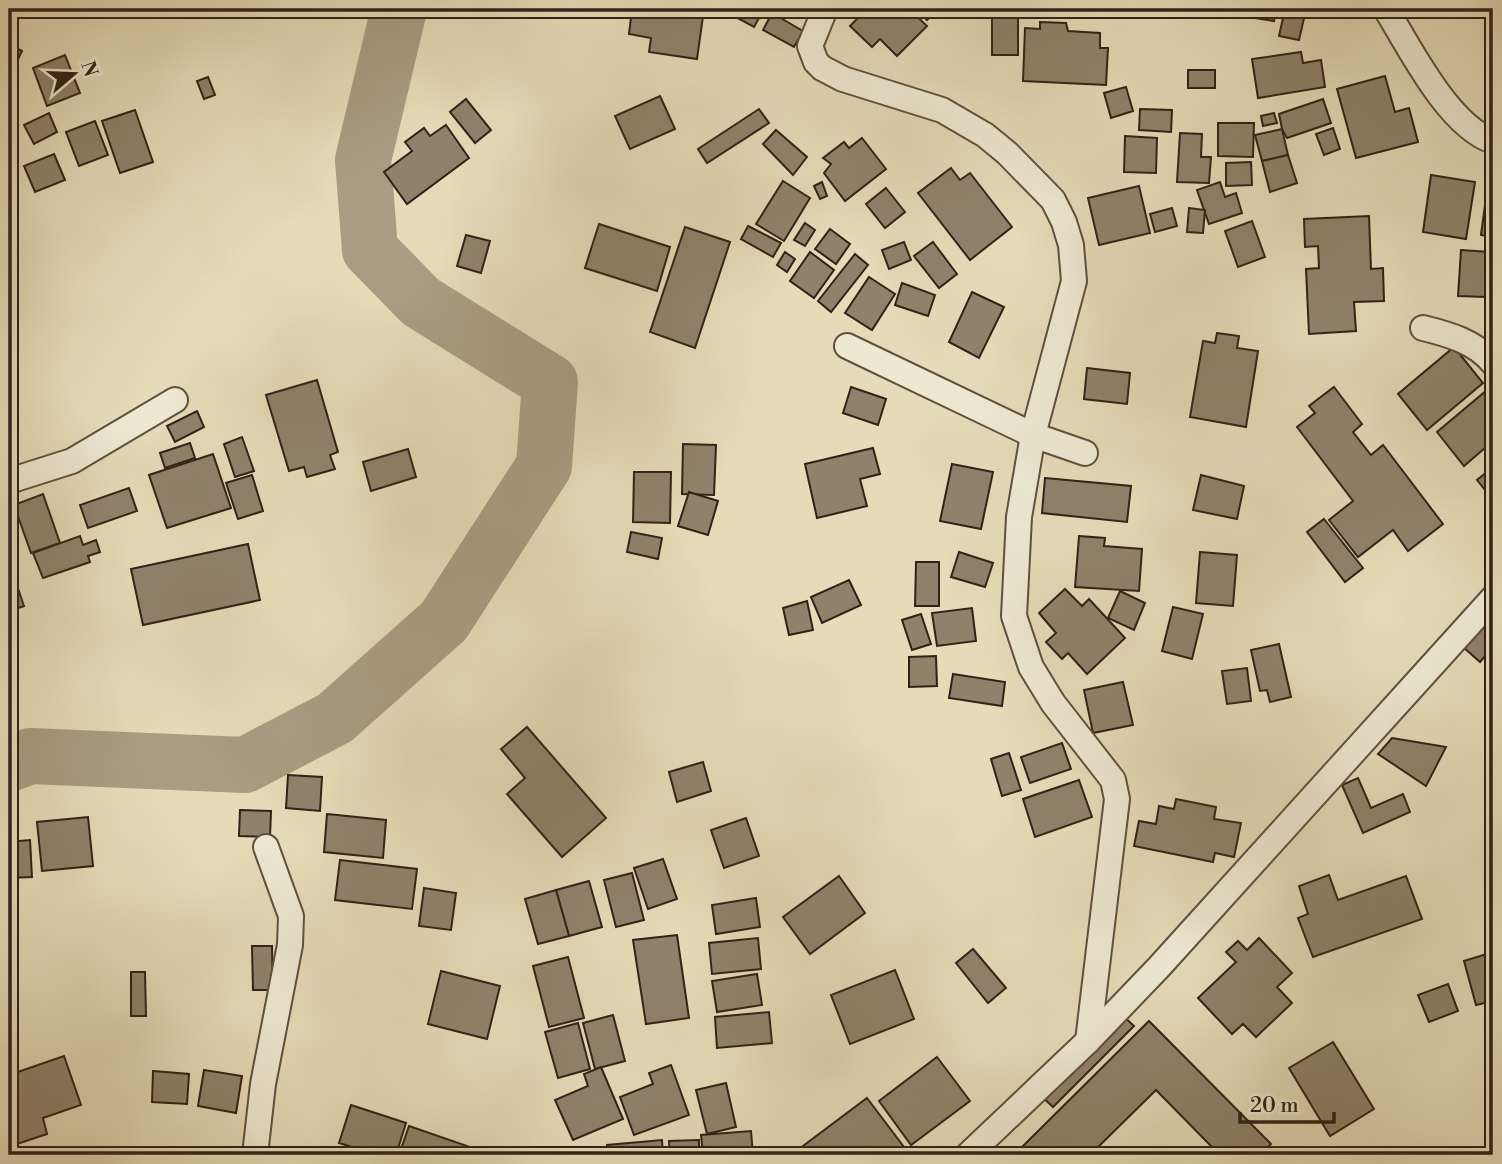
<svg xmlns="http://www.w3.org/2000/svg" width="1502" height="1164" viewBox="0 0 1502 1164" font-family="'Libre Bodoni',serif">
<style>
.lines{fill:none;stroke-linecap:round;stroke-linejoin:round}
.river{stroke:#a89c82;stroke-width:56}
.building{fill:#8f826b;stroke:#322118;stroke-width:2}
.minor-casing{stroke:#5f5040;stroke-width:28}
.minor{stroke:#eee8d1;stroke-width:24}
</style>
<rect width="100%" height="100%" fill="#e5dbb8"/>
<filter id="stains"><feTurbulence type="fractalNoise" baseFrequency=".00286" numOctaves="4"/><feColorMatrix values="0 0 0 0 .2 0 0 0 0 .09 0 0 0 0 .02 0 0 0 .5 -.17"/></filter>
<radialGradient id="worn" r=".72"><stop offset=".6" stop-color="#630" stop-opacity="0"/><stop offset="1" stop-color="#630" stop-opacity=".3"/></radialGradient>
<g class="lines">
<polyline class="river" points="9,764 30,756 245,765 335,718 444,621 544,466 550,382 421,302 370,250 363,160 399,9"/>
</g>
<g class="building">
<polygon points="632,9 704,9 697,59 649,52 651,38 629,34"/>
<polygon points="721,9 764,9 754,27"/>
<polygon points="855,9 909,9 927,26 897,56 880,39 872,47 850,26 858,18 853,12"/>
<polygon points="916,9 938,9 927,20"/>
<rect x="992" y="9" width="26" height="46"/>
<polygon points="1243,9 1276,9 1274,21 1242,16"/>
<polygon points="1285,9 1305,14 1299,40 1279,36"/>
<polygon points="772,13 803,31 794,47 763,30"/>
<polygon points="1040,22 1066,23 1068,31 1100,33 1100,48 1108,48 1106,85 1023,81 1025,28 1040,29"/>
<polygon points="9,44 22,51 9,78"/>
<polygon points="1301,52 1303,63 1321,60 1325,87 1258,98 1252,59"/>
<polygon points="65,55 80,93 47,106 33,68"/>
<rect x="1188" y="70" width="27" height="18"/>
<polygon points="1385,76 1395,112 1409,108 1418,142 1356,158 1337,89"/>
<polygon points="208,77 215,95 204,99 197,81"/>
<polygon points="1126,87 1133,111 1111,118 1104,93"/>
<polygon points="660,96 675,129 630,149 615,116"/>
<polygon points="466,99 491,130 475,143 450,112"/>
<polygon points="1323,99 1331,123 1287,138 1282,129 1279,114"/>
<polygon points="759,109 769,123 707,163 698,149"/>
<polygon points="1140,109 1172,110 1171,132 1139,130"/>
<polygon points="135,110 153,162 120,173 102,121"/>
<polygon points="49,113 57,132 34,144 24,125"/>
<polygon points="1274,113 1277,123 1263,126 1261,116"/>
<polygon points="95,121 108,155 79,166 66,132"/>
<polygon points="1218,123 1254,123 1253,157 1218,156"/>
<polygon points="446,125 469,158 407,204 384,172 412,151 405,142 424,128 430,136"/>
<polygon points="1333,128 1340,149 1324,155 1316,134"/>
<polygon points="1282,129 1288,155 1262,161 1255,135"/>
<polygon points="776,130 807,157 793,175 763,144"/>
<polygon points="1180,133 1202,134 1201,157 1211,157 1209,183 1177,182"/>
<polygon points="1125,136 1157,138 1156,173 1124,172"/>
<polygon points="862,138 886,169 845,201 824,173 831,164 823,158 844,142 849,148"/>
<polygon points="54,154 65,180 35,192 24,166"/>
<polygon points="1288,155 1297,183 1270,192 1262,161"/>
<polygon points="1251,162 1252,185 1226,186 1226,163"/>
<polygon points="951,168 960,180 970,173 1012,227 970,260 918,193"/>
<polygon points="1431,175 1475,182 1466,239 1423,232"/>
<polygon points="783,181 810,198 784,241 756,224"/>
<polygon points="822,182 827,196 820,199 814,186"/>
<polygon points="1220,182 1225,197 1236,193 1242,213 1209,224 1197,190"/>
<polygon points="1488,183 1493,184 1493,237 1481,235"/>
<polygon points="1139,186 1150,233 1099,245 1088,198"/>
<polygon points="886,188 905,212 885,228 866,204"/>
<polygon points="1172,208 1177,226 1155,232 1150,214"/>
<polygon points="1189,208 1205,210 1203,233 1187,232"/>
<polygon points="1369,216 1371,269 1383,268 1384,301 1354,302 1356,331 1309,334 1306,269 1319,268 1318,246 1305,247 1304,219"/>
<polygon points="1252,221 1265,257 1238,267 1225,231"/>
<polygon points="805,223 815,230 805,246 794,240"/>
<polygon points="599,224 670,247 657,291 585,268"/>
<polygon points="748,226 781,243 773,257 741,239"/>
<polygon points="685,227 730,242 695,348 650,332"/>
<polygon points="830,229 850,244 836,264 815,249"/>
<polygon points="466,235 490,241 481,273 457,266"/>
<polygon points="904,242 911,260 889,269 882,250"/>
<polygon points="933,242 957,274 939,288 914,256"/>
<polygon points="1461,250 1490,252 1487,297 1458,296"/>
<polygon points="785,252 795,259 787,272 777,265"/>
<polygon points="810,252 834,270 814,298 790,281"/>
<polygon points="855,254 868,265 831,312 818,301"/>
<polygon points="869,277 895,294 872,330 845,313"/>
<polygon points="902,283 935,295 928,316 895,305"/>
<polygon points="972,292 1004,307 979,358 949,342"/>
<polygon points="1217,333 1239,336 1237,348 1258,351 1246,427 1190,417 1203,341 1215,343"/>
<polygon points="1454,347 1483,383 1427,430 1398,394"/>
<polygon points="1087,368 1130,373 1127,404 1084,399"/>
<polygon points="317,380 338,452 330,455 335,469 307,477 304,467 289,471 266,395"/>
<polygon points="1493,385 1493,441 1464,466 1437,432"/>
<polygon points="851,387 886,399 878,425 843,413"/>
<polygon points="1334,387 1362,424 1353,432 1371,455 1383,445 1443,524 1408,551 1393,530 1358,557 1329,520 1353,501 1297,427 1315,413 1309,406"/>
<polygon points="197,411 204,427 175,442 167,426"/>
<polygon points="242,437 254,471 235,477 224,444"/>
<polygon points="190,443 195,458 165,468 160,453"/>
<polygon points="683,444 716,445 714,495 682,494"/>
<polygon points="873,448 880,474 860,479 867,506 817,518 805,464"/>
<polygon points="408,449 416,477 371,491 363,462"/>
<polygon points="213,454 231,508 167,528 149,475"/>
<polygon points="952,464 993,472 981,529 940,521"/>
<polygon points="1493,467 1493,500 1477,480"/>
<polygon points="634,472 671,472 670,523 633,522"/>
<polygon points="252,475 263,511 238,519 226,483"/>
<polygon points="1201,475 1244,486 1237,519 1193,510"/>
<polygon points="1045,478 1131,486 1127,522 1042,513"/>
<polygon points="129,488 137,511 88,528 80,505"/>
<polygon points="689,492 718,501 708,535 678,526"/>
<polygon points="43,494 60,543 31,553 14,505"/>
<polygon points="1324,519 1363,568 1345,582 1307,532"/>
<polygon points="631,532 662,538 658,559 627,552"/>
<polygon points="80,536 83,545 96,540 100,552 88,556 90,562 43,578 33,553"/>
<polygon points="1079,536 1105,538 1104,546 1142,549 1139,591 1075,587"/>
<polygon points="248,544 260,600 143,625 131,569"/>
<polygon points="959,552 993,563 985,587 951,577"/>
<polygon points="1200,552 1237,555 1233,606 1196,603"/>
<polygon points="9,562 24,606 9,611"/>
<polygon points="916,562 939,562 939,606 915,606"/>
<polygon points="849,580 861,605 822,623 811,597"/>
<polygon points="1065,589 1082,606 1089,599 1125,638 1087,674 1068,653 1062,659 1046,642 1056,633 1039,613"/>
<polygon points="1120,591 1145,603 1134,630 1108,618"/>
<polygon points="807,601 813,630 789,635 783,608"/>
<polygon points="1173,607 1203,614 1192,659 1162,651"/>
<polygon points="972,608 976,641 937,646 932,613"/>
<polygon points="921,614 931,644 912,650 902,620"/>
<polygon points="1483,624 1493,633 1493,647 1480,662 1463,647"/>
<polygon points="1279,644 1291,697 1270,702 1267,690 1260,691 1251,650"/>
<polygon points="936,656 937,686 909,687 909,657"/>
<polygon points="1247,668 1251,701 1227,704 1222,671"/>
<polygon points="953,674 1005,682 1002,706 949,698"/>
<polygon points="1123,682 1133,725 1093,733 1084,690"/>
<polygon points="527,727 606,818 562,857 507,794 525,778 501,749"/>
<polygon points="1392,738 1446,747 1426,786 1378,754"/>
<polygon points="1062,743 1071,769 1030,783 1021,757"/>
<polygon points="1009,753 1021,790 1002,796 991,759"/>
<polygon points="703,762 711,791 677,802 669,772"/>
<polygon points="288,775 322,777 320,811 286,808"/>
<polygon points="1358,778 1371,808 1403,794 1410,812 1363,833 1342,785"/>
<polygon points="1079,780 1092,817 1035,837 1023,799"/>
<polygon points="1176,799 1216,807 1214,819 1241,823 1234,857 1215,853 1213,862 1134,846 1139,821 1156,824 1159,806 1174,809"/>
<polygon points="240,810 271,811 270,837 239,836"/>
<polygon points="327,814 386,820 383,858 324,852"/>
<polygon points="88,817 93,866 42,871 37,822"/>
<polygon points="746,818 759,856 724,868 711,830"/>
<polygon points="30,840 32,877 9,878 9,842"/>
<polygon points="663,859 677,899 648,909 634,868"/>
<polygon points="340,860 417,869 412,909 335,900"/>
<polygon points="632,873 644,920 616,927 604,880"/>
<polygon points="1329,875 1338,900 1406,876 1422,919 1313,957 1298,918 1308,914 1299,886"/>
<polygon points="839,876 865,913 810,954 783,917"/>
<polygon points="589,881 602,927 569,936 556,890"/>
<polygon points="424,888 456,893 451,930 419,926"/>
<polygon points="556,890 569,936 538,944 525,899"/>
<polygon points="756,898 760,927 716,934 712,905"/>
<polygon points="677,935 689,1018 646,1024 633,940"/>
<polygon points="758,938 761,969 712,974 709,943"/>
<polygon points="1259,938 1292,973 1277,987 1292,1003 1256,1037 1243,1024 1232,1034 1198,998 1236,962 1226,952 1238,941 1247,950"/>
<polygon points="252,946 272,946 273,990 253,990"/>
<polygon points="973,949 1006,988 988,1003 956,963"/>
<polygon points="1493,952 1493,1001 1476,1005 1464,961"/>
<polygon points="568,957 584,1018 549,1027 533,966"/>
<polygon points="895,970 914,1019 850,1044 831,995"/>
<polygon points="441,971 500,986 487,1039 428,1024"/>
<polygon points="131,972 145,972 146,1016 131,1016"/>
<polygon points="757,974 762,1005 717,1012 712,981"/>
<polygon points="1448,984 1458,1011 1429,1022 1418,995"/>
<polygon points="769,1012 772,1043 717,1048 715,1017"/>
<polygon points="1121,1014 1134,1026 1053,1107 1040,1095"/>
<polygon points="613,1015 625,1061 595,1069 583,1023"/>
<polygon points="1149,1021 1271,1144 1260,1155 1206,1155 1213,1148 1156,1090 1090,1155 1014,1155"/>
<polygon points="578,1023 590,1069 558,1078 545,1032"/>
<polygon points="1333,1042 1374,1109 1330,1136 1289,1068"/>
<polygon points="64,1056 81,1105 43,1118 47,1134 17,1144 9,1126 9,1075"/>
<polygon points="937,1057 970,1101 911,1145 879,1101"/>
<polygon points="671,1065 689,1115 634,1135 620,1097 653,1084 649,1073"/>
<polygon points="601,1067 623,1119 573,1140 555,1100 588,1086 584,1074"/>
<polygon points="204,1070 242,1076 236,1113 198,1106"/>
<polygon points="153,1071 189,1074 187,1104 152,1102"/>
<polygon points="726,1083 736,1127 707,1134 696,1090"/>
<polygon points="867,1098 910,1155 868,1155 863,1149 855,1155 791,1155"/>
<polygon points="351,1105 406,1123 396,1155 378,1155 339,1143"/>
<polygon points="409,1126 470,1147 467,1155 399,1155"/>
<polygon points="751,1131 753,1155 703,1155 701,1135"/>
<polygon points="662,1140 663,1155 608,1155 607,1145"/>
<polygon points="699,1140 699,1155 670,1155 669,1141"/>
<polygon points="1460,1148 1467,1155 1452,1155"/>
</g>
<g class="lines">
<g class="minor-casing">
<g id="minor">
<polyline points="825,9 810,46 816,62 822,68 843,79 942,110 985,135 1007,153 1053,200 1064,222 1071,245 1074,281 1033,435 1019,517 1014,616 1031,667 1053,703 1113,780 1117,799 1088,1041"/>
<path d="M1386,9C1409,47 1449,127 1493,141"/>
<path d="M1423,328C1448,334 1476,342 1493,363"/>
<polyline points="847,346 1033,435 1085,453"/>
<polyline points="9,481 72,461 175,400"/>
<polyline points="255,1155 263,1084 290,945 291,916 266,847"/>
<polyline points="968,1155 1088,1041 1159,967 1493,598"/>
</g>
</g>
<use href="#minor" class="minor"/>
</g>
<rect width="1502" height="1164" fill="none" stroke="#e5dbb8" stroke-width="35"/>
<rect x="10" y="10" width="1481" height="1143" fill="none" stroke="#322118" stroke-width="3.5"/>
<rect x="18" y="18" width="1467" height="1129" fill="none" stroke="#322118" stroke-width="2"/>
<g transform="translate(74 74) rotate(71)" stroke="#eee8d1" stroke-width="5" paint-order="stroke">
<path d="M0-5L12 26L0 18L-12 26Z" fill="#322118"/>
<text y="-10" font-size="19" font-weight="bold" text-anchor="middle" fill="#322118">N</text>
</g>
<path d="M1240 1112v10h94v-10" fill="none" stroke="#322118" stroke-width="3.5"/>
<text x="1250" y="1112" font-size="21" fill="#322118" stroke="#eee8d1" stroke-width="5" paint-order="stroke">20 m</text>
<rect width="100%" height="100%" filter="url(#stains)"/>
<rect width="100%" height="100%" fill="url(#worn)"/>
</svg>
